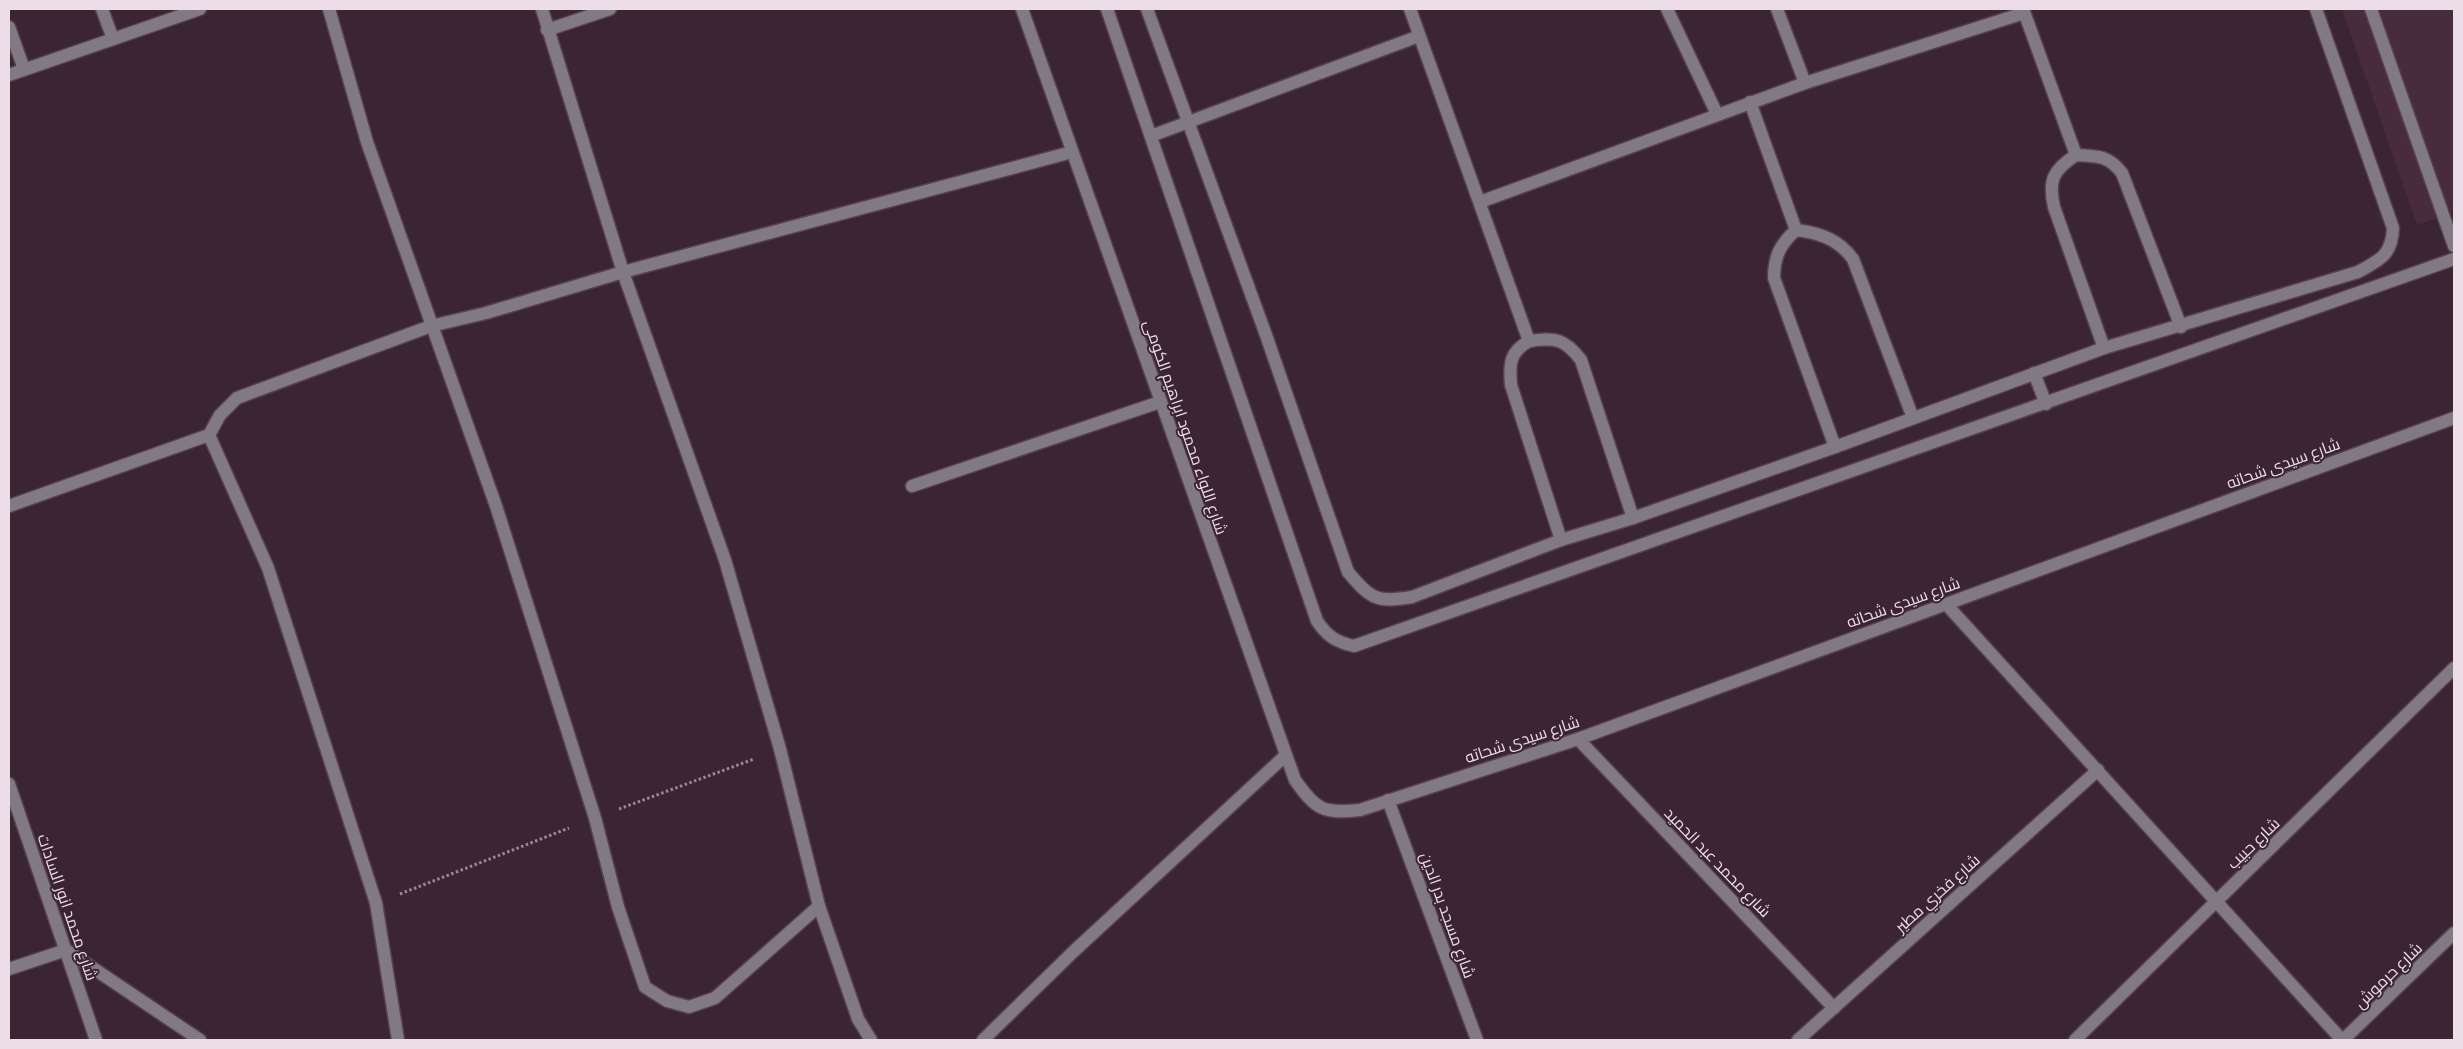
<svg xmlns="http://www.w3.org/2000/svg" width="2463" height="1049" viewBox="0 0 2463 1049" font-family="Barlow,Cairo,sans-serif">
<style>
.built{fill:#482b3d}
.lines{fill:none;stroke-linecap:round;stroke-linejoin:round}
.minor-casing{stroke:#57424f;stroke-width:15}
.path{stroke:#9b8893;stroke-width:3;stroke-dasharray:2.5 2.5;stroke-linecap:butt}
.minor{stroke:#817984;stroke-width:12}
.labels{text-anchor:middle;stroke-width:4;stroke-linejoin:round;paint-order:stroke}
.street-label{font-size:16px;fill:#eddde6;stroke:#3b2532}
</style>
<rect width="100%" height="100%" fill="#3b2532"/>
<polygon class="built" points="2342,9 2454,9 2454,212 2417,225"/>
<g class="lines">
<g class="minor-casing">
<g id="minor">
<polyline points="102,9 113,39"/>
<polyline points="329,9 367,142 496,506 595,818 618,907 645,987 667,1001 689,1007 715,998 819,906"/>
<polyline points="542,9 623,272 725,560 780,749 819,906 858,1019 871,1040"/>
<path d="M1022,9L1295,780C1316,810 1324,814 1360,810L1578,739L2454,418"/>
<path d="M1107,9L1317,621C1327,636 1336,642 1354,646L2454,259"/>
<path d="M1147,9L1266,335L1348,572C1371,599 1376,603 1412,597L1561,540L1633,518L1835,447L2104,348L2358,272C2380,260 2392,255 2393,228L2316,9"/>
<path d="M1410,9L1529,341C1510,352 1509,363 1511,385L1561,540"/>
<polyline points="1667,9 1717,114"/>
<polyline points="1777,9 1805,83"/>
<polyline points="2023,9 2076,155"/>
<polyline points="2371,9 2454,246"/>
<polyline points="9,27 24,69"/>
<polyline points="547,30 610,9"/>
<polyline points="9,75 200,9"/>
<polyline points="1750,102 1796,230"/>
<polyline points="1151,136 1419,36"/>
<polyline points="1480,202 1805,83 2024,13"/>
<path d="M1529,341C1555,337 1565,339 1581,360L1633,518"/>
<path d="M2104,348L2054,207C2048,180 2053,170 2076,155C2097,156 2108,155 2122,173L2181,327"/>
<polyline points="2034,373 2046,404"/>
<polyline points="209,435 268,568 376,903 398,1040"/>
<path d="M1835,447L1774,278C1774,257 1780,244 1796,230C1820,233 1838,239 1853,259L1913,418"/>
<polyline points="912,486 1160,402"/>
<polyline points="9,506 209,435 220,415 237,398 431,326 486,313 623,272 1072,152"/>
<polyline points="1946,604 2342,1040"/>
<polyline points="1578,739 1834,1008"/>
<polyline points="9,784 96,1040"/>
<polyline points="1388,800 1477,1040"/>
<polyline points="9,969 66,950 200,1040"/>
<polyline points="983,1040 1073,952 1286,755"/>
<polyline points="1798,1040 2098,770"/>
<polyline points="2075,1040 2454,668"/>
<polyline points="2343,1040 2454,933"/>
</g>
</g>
<g class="path">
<polyline points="619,809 754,759"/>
<polyline points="400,894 569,828"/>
</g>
<use href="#minor" class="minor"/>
</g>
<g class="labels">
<g class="street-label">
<text transform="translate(1186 427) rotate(71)" y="6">شارع اللواء محمود ابراهيم الكومى</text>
<text transform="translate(2283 463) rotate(-20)" y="6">شارع سيدى شحاته</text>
<text transform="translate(1903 602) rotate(-20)" y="6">شارع سيدى شحاته</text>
<text transform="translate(1522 739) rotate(-18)" y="6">شارع سيدى شحاته</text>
<text transform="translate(2253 843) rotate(-44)" y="6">شارع حبيب</text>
<text transform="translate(1718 862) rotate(46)" y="6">شارع محمد عبد الحميد</text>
<text transform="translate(1937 893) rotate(-42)" y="6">شارع فخري مطير</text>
<text transform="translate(68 907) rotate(71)" y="6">شارع محمد انور السادات</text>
<text transform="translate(1448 915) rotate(70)" y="6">شارع مسجد بدر الدين</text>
<text transform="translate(2388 975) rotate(-44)" y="6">شارع حرموش</text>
</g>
</g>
<rect width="2463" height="1049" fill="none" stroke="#eddde6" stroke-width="20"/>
</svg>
